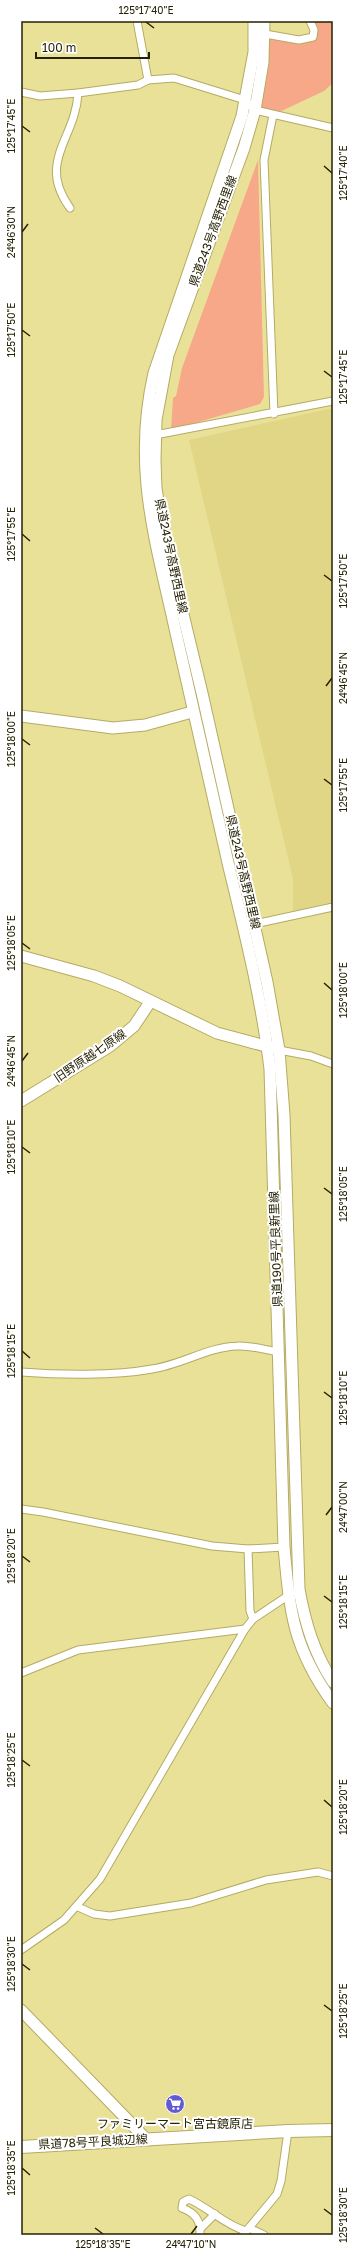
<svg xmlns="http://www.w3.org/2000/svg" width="354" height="2256" viewBox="0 0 354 2256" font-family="'Golos Text','Noto Sans JP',sans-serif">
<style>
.built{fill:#e0d685}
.green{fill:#f7a889}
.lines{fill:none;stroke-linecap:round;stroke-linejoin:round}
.street-casing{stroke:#b4ab64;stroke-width:9}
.secondary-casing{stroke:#b4ab64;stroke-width:13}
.primary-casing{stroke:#b4ab64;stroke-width:14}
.street{stroke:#fff;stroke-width:7}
.secondary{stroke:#fff;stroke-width:11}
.primary{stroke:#fff;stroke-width:12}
.ticks{fill:none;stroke:#262205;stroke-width:1.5}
.labels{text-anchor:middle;stroke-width:4;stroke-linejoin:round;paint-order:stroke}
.street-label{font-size:12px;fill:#262205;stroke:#fff}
.poi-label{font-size:12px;fill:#262205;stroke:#fff}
.neatline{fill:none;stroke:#262205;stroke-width:1.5}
.ticks-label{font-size:10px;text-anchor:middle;fill:#262205}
</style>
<rect width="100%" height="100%" fill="#eae199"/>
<polygon class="built" points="333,408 333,902 293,911 293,879 189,440"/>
<g class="green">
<polygon points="310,21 333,21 333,83 324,91 273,115 255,110 265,34 280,37 313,37"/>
<polygon points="258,160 264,397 260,404 171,430 173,398 176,396 182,368"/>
</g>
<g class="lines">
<g class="street-casing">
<g id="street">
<polyline points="137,21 148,80"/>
<polyline points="265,34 299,40 313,37 314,30 310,21"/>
<polyline points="21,92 40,96 78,93 138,85 148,80 174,78 245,100 255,110 333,128"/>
<polyline points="273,115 264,160 274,414"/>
<path d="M70,208C36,161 76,139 78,93"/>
<polyline points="155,435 333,401"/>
<polyline points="254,924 333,907"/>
<polyline points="279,1050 311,1056 333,1064"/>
<path d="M21,1372C60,1375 114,1376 152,1369C181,1365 208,1347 237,1346C250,1345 266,1350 279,1352"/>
<polyline points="21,1509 43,1512 212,1546 248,1549 284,1547"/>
<polyline points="248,1549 250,1611 253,1619"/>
<polyline points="21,1673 78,1650 245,1629"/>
<polyline points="78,1907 94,1914 110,1916 191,1903 266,1880 318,1872 333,1876"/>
<polyline points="21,1950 64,1920 100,1879 245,1629 253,1619 292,1593"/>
<polyline points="249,2228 264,2235"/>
<polyline points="200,2229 215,2214"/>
<path d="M200,2235C201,2220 195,2213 182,2208L183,2202L189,2199C209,2208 225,2225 246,2231"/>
<polyline points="243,2235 277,2194 281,2181 288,2131"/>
</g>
</g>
<g class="secondary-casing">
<g id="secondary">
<path d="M254,21V52L242,116L154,373C132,469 156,541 176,633C193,711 211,789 229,867C245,933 262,1001 270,1069L284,1547C290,1613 293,1648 333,1703"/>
<path d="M264,21L263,62L255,110L244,148L168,355L156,420L155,460L156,488L162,527L202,693L267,982L279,1050L284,1115L299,1589C305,1623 314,1653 333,1682"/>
<polyline points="21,716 113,728 145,725 192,712"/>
<polyline points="21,956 94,976 120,986 217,1033 273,1048"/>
<polyline points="21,1101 110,1046 134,1026 150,1002"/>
<polyline points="21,2010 146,2139"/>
</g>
</g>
<g class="primary-casing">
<polyline id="primary" points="21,2147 288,2131 333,2130"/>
</g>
<use href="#street" class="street"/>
<use href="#secondary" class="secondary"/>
<use href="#primary" class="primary"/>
</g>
<path class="ticks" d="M146,22L154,28M22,126L30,132M324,166L332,173M22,232L28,224M22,330L30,336M324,371L332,377M22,534L30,541M324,575L332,581M326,686L332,678M22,739L30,745M324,779L332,785M22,943L30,949M324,983L332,990M22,1061L28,1053M22,1147L30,1153M324,1188L332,1194M22,1351L30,1358M324,1392L332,1398M326,1515L332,1507M22,1556L30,1562M324,1596L332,1602M22,1760L30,1766M324,1800L332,1807M22,1964L30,1970M324,2005L332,2011M22,2168L30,2175M324,2209L332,2215M95,2228L103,2234M191,2234L197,2226"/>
<defs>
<g id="supermarket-disc" transform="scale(1)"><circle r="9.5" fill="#645bd4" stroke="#fff"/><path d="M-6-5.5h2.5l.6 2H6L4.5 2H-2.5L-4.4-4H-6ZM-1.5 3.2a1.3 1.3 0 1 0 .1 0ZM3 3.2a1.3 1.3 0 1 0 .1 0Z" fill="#fff"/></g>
</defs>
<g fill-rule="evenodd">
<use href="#supermarket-disc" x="175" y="2104"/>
</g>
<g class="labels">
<g class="street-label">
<text transform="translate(213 231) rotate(-70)" y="4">県道243号高野西里線</text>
<text transform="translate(171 556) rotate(78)" y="4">県道243号高野西里線</text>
<text transform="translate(243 872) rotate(77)" y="4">県道243号高野西里線</text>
<text transform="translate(90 1056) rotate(-34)" y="4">旧野原越七原線</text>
<text transform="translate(276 1249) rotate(-92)" y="4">県道190号平良新里線</text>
<text transform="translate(93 2142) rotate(-3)" y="4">県道78号平良城辺線</text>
</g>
<g class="poi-label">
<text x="175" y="2128">ファミリーマート宮古鏡原店</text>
</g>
</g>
<rect width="354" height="2256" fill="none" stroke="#ffffff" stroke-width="44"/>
<path d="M36 52v6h113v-6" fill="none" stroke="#262205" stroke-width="2"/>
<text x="42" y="52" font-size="12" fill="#262205" stroke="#ffffff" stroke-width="3" paint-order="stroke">100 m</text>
<rect x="22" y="22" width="310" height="2212" class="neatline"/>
<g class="ticks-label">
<text x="146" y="14">125°17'40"E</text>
<text transform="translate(11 126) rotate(-90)" y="4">125°17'45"E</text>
<text transform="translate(343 173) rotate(-90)" y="4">125°17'40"E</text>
<text transform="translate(11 232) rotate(-90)" y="4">24°46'30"N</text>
<text transform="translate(11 330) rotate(-90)" y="4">125°17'50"E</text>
<text transform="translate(343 377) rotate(-90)" y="4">125°17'45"E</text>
<text transform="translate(11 534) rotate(-90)" y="4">125°17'55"E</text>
<text transform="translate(343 581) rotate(-90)" y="4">125°17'50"E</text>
<text transform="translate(343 678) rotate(-90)" y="4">24°46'45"N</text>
<text transform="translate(11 739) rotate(-90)" y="4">125°18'00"E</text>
<text transform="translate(343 785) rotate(-90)" y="4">125°17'55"E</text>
<text transform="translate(11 943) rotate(-90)" y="4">125°18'05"E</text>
<text transform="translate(343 990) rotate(-90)" y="4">125°18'00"E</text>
<text transform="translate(11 1061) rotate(-90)" y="4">24°46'45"N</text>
<text transform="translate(11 1147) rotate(-90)" y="4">125°18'10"E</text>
<text transform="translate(343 1194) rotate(-90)" y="4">125°18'05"E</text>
<text transform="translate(11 1351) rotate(-90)" y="4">125°18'15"E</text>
<text transform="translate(343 1398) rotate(-90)" y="4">125°18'10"E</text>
<text transform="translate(343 1507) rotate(-90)" y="4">24°47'00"N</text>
<text transform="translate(11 1556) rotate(-90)" y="4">125°18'20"E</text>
<text transform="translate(343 1602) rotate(-90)" y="4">125°18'15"E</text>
<text transform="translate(11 1760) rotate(-90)" y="4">125°18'25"E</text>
<text transform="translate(343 1807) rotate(-90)" y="4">125°18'20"E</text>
<text transform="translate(11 1964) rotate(-90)" y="4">125°18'30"E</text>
<text transform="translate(343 2011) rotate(-90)" y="4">125°18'25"E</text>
<text transform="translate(11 2168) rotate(-90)" y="4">125°18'35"E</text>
<text transform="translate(343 2215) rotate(-90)" y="4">125°18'30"E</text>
<text x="103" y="2248">125°18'35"E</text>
<text x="191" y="2248">24°47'10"N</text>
</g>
</svg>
